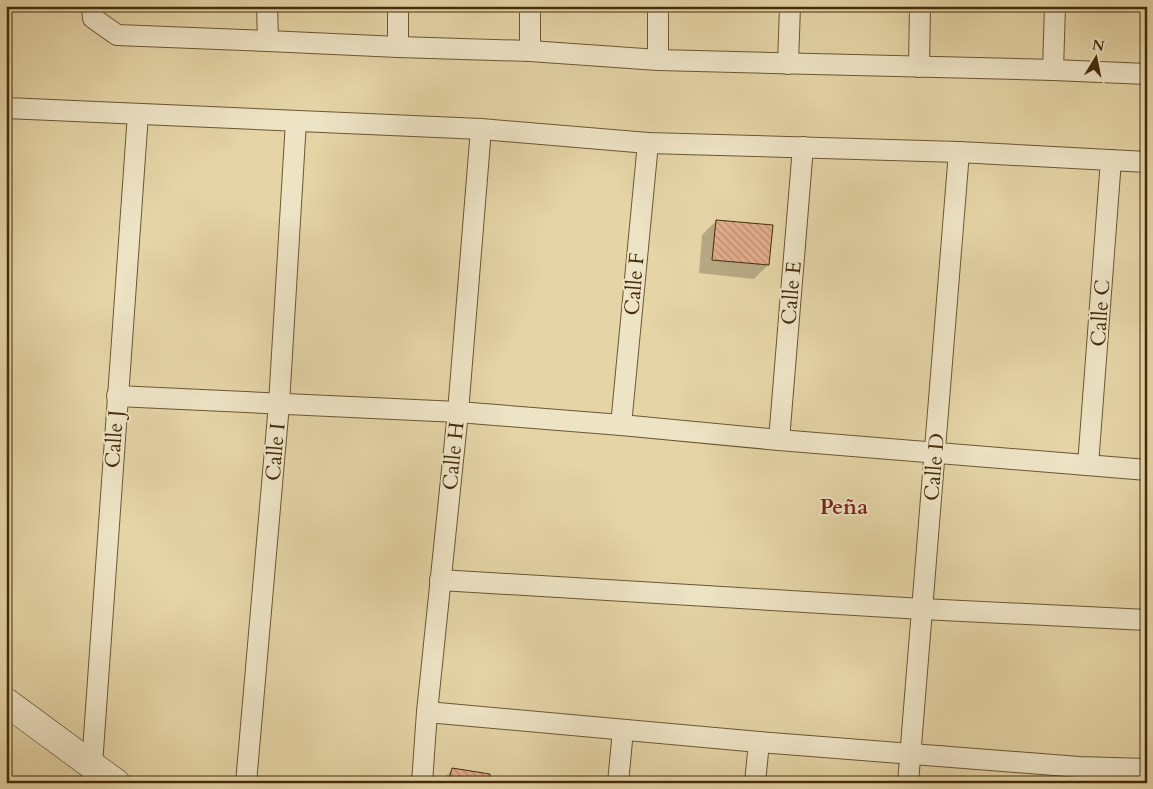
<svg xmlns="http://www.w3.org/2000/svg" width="1153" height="789" viewBox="0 0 1153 789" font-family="Cardo,serif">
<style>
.shadow{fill:#0003}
.building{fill:url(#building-back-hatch);stroke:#452c0c}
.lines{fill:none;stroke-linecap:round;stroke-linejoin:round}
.street-casing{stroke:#6d5632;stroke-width:22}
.secondary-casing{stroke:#452c0c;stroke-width:29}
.street{stroke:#ede3c5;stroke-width:20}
.secondary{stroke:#ede3c5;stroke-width:28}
.labels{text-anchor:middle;stroke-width:4;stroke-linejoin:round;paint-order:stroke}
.street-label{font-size:21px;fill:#452c0c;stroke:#ede3c5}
.neighbourhood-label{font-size:22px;font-weight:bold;fill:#7a1f14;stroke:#ede3c5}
</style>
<defs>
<pattern id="building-back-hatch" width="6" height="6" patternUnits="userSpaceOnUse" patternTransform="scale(1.25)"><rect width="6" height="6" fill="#e2ad8d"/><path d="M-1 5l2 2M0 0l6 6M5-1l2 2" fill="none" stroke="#b98d72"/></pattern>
</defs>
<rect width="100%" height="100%" fill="#e4d4a6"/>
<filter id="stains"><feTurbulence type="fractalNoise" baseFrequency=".004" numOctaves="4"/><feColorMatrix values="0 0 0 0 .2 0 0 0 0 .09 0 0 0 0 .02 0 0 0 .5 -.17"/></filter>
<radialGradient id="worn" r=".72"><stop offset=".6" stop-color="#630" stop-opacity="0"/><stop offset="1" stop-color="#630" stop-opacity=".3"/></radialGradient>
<g class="shadow">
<polygon points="716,221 768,265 754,279 699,273 702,235"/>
<polygon points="452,770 488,783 442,783 443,779"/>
</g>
<g class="building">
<polygon points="716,220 773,225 769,265 712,260"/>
<polygon points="452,768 490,774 489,783 448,783"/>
</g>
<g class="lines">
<g class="street-casing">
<g id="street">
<polyline points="92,6 93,18 117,35 268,41 398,47 530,51 658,60 1053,70 1147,74"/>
<polyline points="267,6 268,41"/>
<polyline points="398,47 398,6"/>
<polyline points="530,51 530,6"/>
<polyline points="658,60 658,6"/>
<polyline points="788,64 790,6"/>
<polyline points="919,67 920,6"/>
<polyline points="1053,70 1055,6"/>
<polyline points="6,108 481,129 648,143 959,152 1147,162"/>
<polyline points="117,396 458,412 621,425 779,440 1147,470"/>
<polyline points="621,425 648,143"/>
<polyline points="779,440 803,147"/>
<polyline points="1088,465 1111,160"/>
<polyline points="440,580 922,609 1147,620"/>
<polyline points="427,712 759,742 1079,767 1147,769"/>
<polyline points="92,765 138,114"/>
<polyline points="246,783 279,404 296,121"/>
<polyline points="422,783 427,712 458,412 481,129"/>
<polyline points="618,783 623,730"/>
<polyline points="755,783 759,742"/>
<polyline points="908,783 959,152"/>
</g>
</g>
<g class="secondary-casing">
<polyline id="secondary" points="6,702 116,783"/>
</g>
<use href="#street" class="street"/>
<use href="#secondary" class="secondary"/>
</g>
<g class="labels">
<g class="street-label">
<text transform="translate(634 284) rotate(-85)" y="7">Calle F</text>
<text transform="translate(791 293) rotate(-85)" y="7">Calle E</text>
<text transform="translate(1100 313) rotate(-86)" y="7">Calle C</text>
<text transform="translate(114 439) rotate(-86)" y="7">Calle J</text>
<text transform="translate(275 452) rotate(-85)" y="7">Calle I</text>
<text transform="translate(453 456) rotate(-84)" y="7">Calle H</text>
<text transform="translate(934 467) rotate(-85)" y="7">Calle D</text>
</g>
<g class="neighbourhood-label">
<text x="844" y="514">Peña</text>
</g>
</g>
<rect width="1153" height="789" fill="none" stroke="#e4d4a6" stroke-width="25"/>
<rect x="8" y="8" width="1138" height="774" fill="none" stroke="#452c0c" stroke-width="2.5"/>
<rect x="12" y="12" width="1128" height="764" fill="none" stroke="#452c0c"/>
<g transform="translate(1096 58) rotate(10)" stroke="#ede3c5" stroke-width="4" paint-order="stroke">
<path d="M0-4L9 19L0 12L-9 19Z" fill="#452c0c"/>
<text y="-8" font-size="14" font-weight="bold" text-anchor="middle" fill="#452c0c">N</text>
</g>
<rect width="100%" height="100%" filter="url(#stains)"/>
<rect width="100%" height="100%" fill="url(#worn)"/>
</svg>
